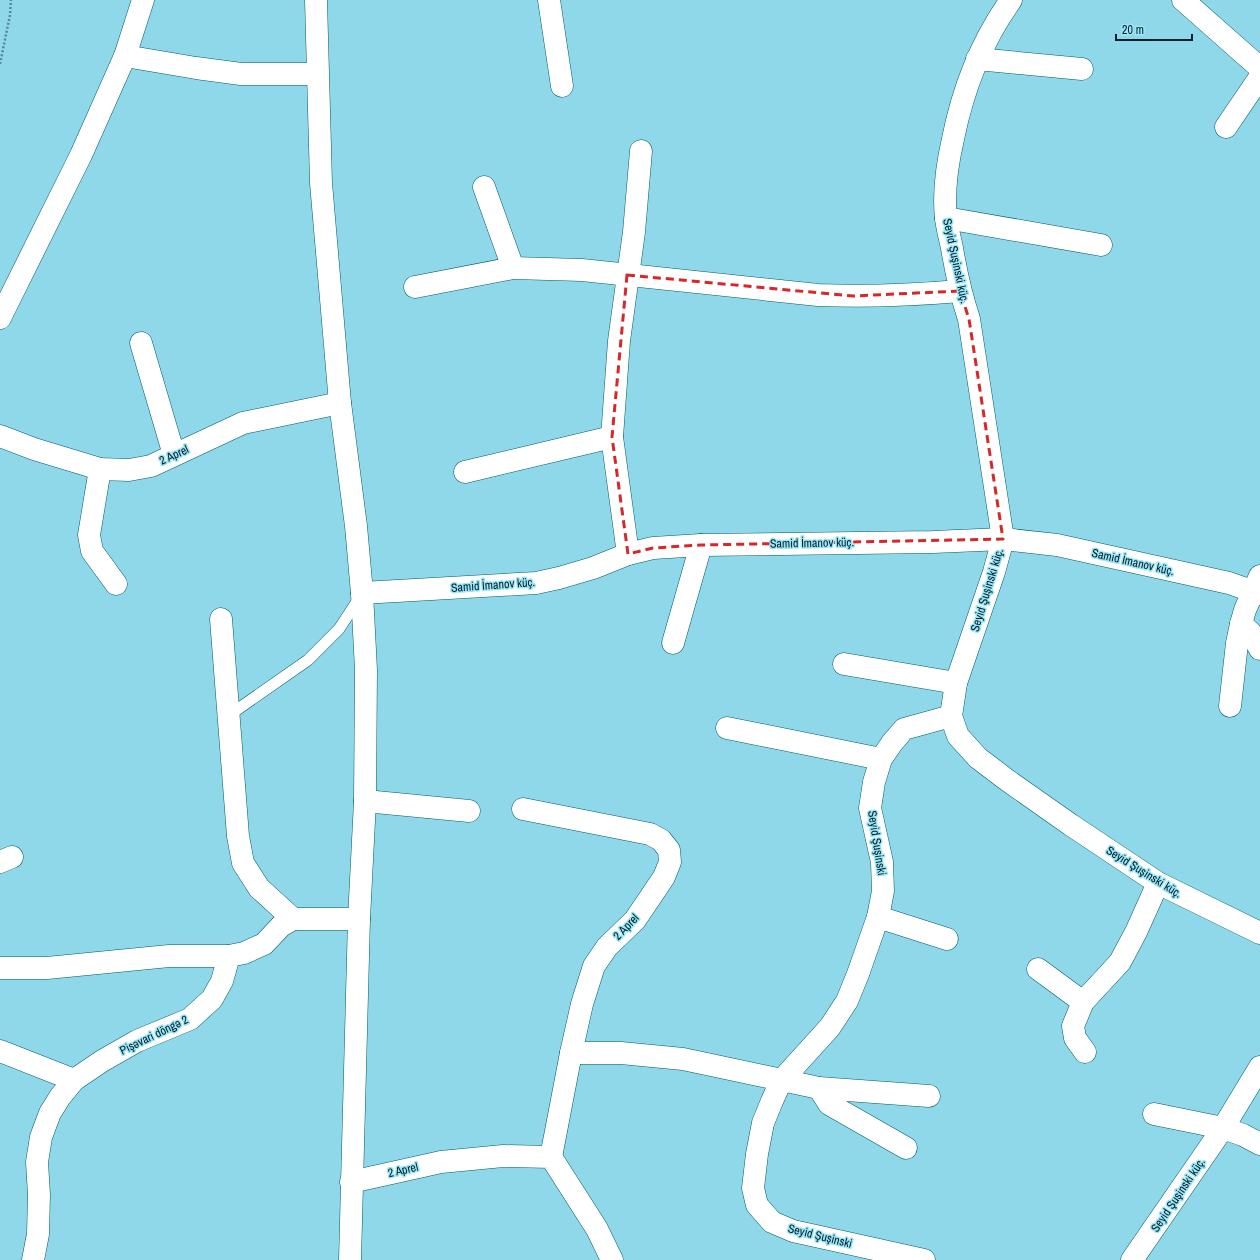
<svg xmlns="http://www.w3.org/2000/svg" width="1260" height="1260" viewBox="0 0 1260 1260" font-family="'Archivo Narrow',sans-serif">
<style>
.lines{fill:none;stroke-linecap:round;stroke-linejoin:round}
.service-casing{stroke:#005b6b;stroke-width:12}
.minor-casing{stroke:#005b6b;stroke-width:23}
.tertiary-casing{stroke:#005b6b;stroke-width:23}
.path{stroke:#538b97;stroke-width:2.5;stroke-dasharray:2 2;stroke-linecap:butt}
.service{stroke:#fff;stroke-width:11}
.minor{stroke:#fff;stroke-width:22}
.tertiary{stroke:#fff;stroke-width:22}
.marked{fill:none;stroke:#d62828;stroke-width:3;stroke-dasharray:8 5;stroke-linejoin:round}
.labels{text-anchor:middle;stroke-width:3;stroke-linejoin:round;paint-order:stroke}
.street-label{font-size:12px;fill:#012027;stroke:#9ce5f7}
</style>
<rect width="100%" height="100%" fill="#8fd8e9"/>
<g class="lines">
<g class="service-casing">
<polyline id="service" points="228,716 308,660 339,629 360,597"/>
</g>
<g class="minor-casing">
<g id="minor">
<polyline points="549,0 562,86"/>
<path d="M1011,0C981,42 963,89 953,139C947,165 943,191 946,218C947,228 950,238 952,248C956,272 961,295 969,319L1003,539L994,572L956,683L951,716L958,736L978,758L1007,780L1071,825L1158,883L1260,933"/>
<polyline points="1183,0 1260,68"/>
<polyline points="125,56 143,0"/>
<polyline points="977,59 1082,69"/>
<polyline points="1226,127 1260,77"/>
<polyline points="484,187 513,268"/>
<polyline points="946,218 1101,245"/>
<path d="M415,287L513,268L582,270L818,295C866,297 913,295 960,291"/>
<polyline points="0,318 81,155 125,56 196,68 241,74 317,74"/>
<polyline points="141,343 174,455"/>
<polyline points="0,436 34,449 100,469 129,470 151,466 243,423 340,403"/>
<polyline points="100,469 89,535 92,551 116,584"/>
<polyline points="465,472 612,437"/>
<polyline points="628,554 612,437 619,341 634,232 641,151"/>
<polyline points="1260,576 1245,610 1241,624 1251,633 1260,649"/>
<polyline points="362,593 536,583 559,578 593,568 628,554 653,548 701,545 933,542 1003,539 1057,545 1229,583 1260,594"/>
<polyline points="221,619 238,836 243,863 259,888 293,919"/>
<polyline points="673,643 701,545"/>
<polyline points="844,664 956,683"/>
<polyline points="1230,706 1237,643 1241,624"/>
<polyline points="727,728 881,759"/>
<polyline points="365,801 469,811"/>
<polyline points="523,809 650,834 661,840 669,850 670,862 664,877 635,920 607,947 594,966 582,1004 571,1053 551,1157"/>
<polyline points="0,862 12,857"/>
<polyline points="878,917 947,939"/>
<polyline points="0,968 47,968 169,956 229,956"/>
<polyline points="1038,969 1083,1002"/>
<polyline points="0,1051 74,1080"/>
<polyline points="1085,1052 1075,1038 1073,1026 1083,1002 1120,962 1136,932 1158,883"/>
<polyline points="571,1053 621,1053 683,1059 819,1088 929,1096"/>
<polyline points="819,1088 829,1104 906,1148"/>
<polyline points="1154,1114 1223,1128 1243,1135 1260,1144"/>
<polyline points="351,1182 441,1162 503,1156 551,1157 597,1229 612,1260"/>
<polyline points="33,1260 38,1234 39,1195 37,1162 41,1137 50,1113 60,1097 74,1080 102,1061 137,1041 190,1019 212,999 222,981 229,956 244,953 264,944 281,926 293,919 359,919"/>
<polyline points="924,1260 793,1231 772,1222 757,1205 753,1188 757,1154 763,1123 772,1101 781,1081 830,1027 847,1001 858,974 878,917 883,891 882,862 870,808 874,782 881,759 892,743 904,729 951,716"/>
<polyline points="1132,1260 1223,1128 1260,1067"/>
</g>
</g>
<g class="tertiary-casing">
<polyline id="tertiary" points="316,0 321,183 340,403 356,526 362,593 366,670 365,801 359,919 350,1260"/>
</g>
<polyline class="path" points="0,64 10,15 11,0"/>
<use href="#service" class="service"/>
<use href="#minor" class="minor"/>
<use href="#tertiary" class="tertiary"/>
</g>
<path class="marked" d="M627,275L853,296L960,291L969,319L1003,539L701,545L653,548L628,554L612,437Z"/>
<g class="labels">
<g class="street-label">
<text transform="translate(956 261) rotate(78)" y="4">Seyid Şuşinski küç.</text>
<text transform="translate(174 455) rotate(-25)" y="4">2 Aprel</text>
<text transform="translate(812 543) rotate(-1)" y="4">Samid İmanov küç.</text>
<text transform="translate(1133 562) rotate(13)" y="4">Samid İmanov küç.</text>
<text transform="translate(493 585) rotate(-4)" y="4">Samid İmanov küç.</text>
<text transform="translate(987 590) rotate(-73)" y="4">Seyid Şuşinski küç.</text>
<text transform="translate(877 843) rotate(81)" y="4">Seyid Şuşinski</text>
<text transform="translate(1144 872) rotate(32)" y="4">Seyid Şuşinski küç.</text>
<text transform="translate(626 927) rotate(-46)" y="4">2 Aprel</text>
<text transform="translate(154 1035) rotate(-26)" y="4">Pişəvari döngə 2</text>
<text transform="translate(403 1170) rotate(-13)" y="4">2 Aprel</text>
<text transform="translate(1178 1195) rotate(-56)" y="4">Seyid Şuşinski küç.</text>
<text transform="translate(820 1236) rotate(14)" y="4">Seyid Şuşinski</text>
</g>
</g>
<path d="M1116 34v6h76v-6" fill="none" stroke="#012027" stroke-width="2"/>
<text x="1122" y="34" font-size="12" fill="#012027" stroke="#9ce5f7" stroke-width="3" paint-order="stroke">20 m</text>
</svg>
